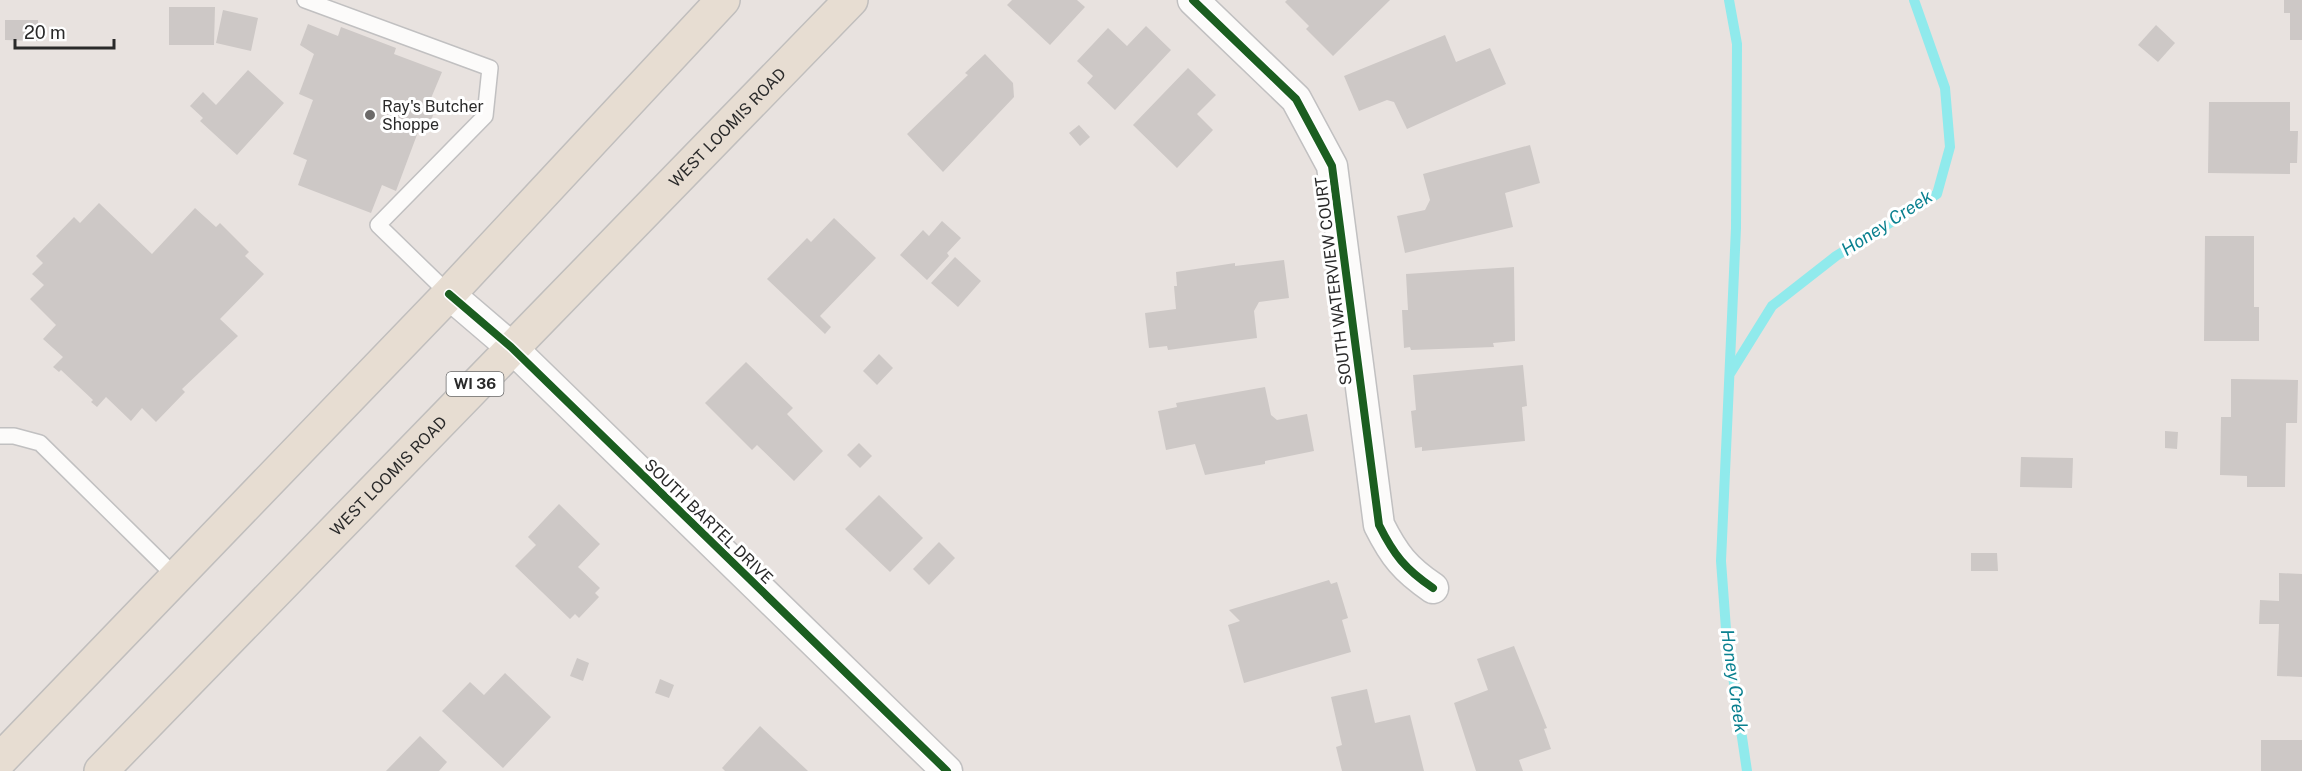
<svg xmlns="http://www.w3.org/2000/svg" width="2302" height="771" viewBox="0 0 2302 771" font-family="'Public Sans',sans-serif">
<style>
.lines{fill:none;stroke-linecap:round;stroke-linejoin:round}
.stream{stroke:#90eaec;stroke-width:10}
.building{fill:#cdc8c6}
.service-casing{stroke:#c1c0c1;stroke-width:18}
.minor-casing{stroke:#c1c0c1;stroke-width:33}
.primary-casing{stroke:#c0bebd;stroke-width:36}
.service{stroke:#fcfbfa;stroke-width:15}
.minor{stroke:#fcfbfa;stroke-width:30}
.primary{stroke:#e7ddd2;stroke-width:33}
.cycleway-casing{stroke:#fff;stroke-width:11}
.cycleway{stroke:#1b5e20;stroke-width:8}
.poi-dot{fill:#6c6a69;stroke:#fff;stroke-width:2}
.labels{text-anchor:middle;stroke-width:6;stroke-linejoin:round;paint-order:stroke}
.shield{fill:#fff;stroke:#6a6a6a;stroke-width:1.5}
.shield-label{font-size:15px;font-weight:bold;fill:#2a2a2a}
.poi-label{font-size:16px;fill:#2a2a2a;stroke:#fff;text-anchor:start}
.street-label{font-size:16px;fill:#2a2a2a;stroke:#fff}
.water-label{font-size:18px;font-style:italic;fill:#0b8190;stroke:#fff}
</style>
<rect width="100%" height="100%" fill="#e8e2df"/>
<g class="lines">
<g class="stream">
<polyline points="1729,0 1737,44 1736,228 1721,561 1726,629 1747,771"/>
<polyline points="1731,372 1772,306 1836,256 1937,194 1950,147 1945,88 1914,0"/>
</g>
</g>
<g class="building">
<polygon points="1012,0 1077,0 1085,7 1050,45 1007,5"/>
<polygon points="1287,0 1390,0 1333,56 1306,29 1309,26 1285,2"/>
<polygon points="2284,0 2302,0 2302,40 2290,40 2290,13 2284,13"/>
<polygon points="169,7 215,7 214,45 169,45"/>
<polygon points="223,10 258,18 251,51 216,43"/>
<polygon points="5,20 38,20 38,41 5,40"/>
<polygon points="308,24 338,36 341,27 396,48 394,54 442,72 429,103 436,106 429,127 421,124 396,191 382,185 371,213 298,185 307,160 293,154 313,100 299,94 314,54 300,45"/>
<polygon points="2156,25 2175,43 2158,62 2138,45"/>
<polygon points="1146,26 1171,50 1115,110 1087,83 1093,76 1077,61 1108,28 1127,46"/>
<polygon points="1445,35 1456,62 1490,48 1506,84 1407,129 1394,102 1387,100 1359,111 1344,76"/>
<polygon points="985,54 1013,83 1014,97 943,172 907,134 968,75 965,73"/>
<polygon points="1188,68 1216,95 1197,114 1213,130 1177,168 1133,125"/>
<polygon points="248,70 284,103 237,155 200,121 203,118 190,106 203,92 216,105"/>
<polygon points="2209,102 2290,102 2290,131 2298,131 2297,163 2290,163 2290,174 2208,173"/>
<polygon points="1079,125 1090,137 1080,146 1069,133"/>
<polygon points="1530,145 1540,183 1505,193 1513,227 1405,253 1397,216 1425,210 1430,200 1423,174"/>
<polygon points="99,203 152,254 195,208 216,227 220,223 249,252 245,256 264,274 220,319 238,336 182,389 185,392 156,422 142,408 131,421 106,397 97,407 91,402 93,400 61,370 59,372 53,367 63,357 43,339 56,325 30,299 44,285 32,274 43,263 36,256 74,217 80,223"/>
<polygon points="834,218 876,258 820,316 831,327 825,334 767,279 807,238 811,242"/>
<polygon points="942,221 961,238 947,253 949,256 927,280 900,255 923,230 929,236"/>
<polygon points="2205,236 2254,236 2254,307 2259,307 2259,341 2204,341"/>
<polygon points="955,257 981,281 958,307 931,283"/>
<polygon points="1284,260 1289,298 1259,302 1254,311 1257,338 1168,350 1167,346 1149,348 1145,313 1176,309 1174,286 1177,286 1176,272 1235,263 1235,266"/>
<polygon points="1514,267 1515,341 1493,343 1494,347 1411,350 1410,347 1404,348 1402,310 1408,310 1406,274"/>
<polygon points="879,354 893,368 877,385 863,371"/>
<polygon points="746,362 793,408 787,414 823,451 794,481 757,445 752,450 705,403"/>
<polygon points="1523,365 1527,406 1522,407 1525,441 1422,451 1422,447 1415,448 1411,411 1416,410 1413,375"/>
<polygon points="2231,379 2298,380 2297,423 2286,423 2285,487 2247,487 2247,476 2220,475 2221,417 2231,417"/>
<polygon points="1265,387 1271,415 1277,420 1307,414 1314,451 1265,461 1265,464 1205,475 1195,444 1166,450 1158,411 1177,407 1176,403"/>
<polygon points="2165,431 2178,432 2177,449 2165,448"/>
<polygon points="859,443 872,456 860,468 847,455"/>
<polygon points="2021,457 2073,458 2072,488 2020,487"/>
<polygon points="879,495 923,538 890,572 845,529"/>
<polygon points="559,504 600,544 578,567 600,588 595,593 599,597 579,618 575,614 570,619 515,566 536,545 528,537"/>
<polygon points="939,542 955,558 929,585 913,569"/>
<polygon points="1971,553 1997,553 1998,571 1971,571"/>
<polygon points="2279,573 2302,574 2302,677 2277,676 2279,624 2259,624 2260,600 2279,601"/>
<polygon points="1329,580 1331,584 1337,582 1348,618 1342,620 1351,652 1244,683 1228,625 1240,621 1229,610"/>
<polygon points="1514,646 1547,728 1544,729 1551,749 1519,760 1523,771 1476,771 1454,703 1488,690 1477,659"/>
<polygon points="577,658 589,663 583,681 570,676"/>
<polygon points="505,673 551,717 503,768 442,711 470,682 484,695"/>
<polygon points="660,679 674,685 669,698 655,693"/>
<polygon points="1367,689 1375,723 1410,715 1424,771 1342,771 1336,747 1342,745 1331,697"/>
<polygon points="760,726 808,771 725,771 722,768"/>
<polygon points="420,736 447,762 439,771 386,771"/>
<rect x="2261" y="740" width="41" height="31"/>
</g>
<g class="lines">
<g class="service-casing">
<g id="service">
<polyline points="305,0 490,68 485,116 378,225 449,294"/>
<polyline points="0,436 14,436 40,443 176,577"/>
</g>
</g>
<g class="minor-casing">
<g id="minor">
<path d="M1193,0L1296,99L1332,166L1379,525C1394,555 1405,569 1433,588"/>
<polyline points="449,294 511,347 947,771"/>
</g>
</g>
<g class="primary-casing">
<g id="primary">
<polyline points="0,760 449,294 723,0"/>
<path id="s1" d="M101,771L851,0"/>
</g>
</g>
<use href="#service" class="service"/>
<use href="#minor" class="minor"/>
<use href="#primary" class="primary"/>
<g class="cycleway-casing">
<g id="cycleway">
<path d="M1193,0L1296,99L1332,166L1379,525C1394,555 1405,569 1433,588"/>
<polyline points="449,294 511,347 947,771"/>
</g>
</g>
<use href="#cycleway" class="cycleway"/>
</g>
<circle class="poi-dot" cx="370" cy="115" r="6"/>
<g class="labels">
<rect class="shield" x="446.5" y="372" width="57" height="24" rx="4.5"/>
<g class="shield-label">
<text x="475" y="389">WI 36</text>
</g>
<g class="poi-label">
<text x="382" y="112">Ray's Butcher<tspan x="382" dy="18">Shoppe</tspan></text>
</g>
<g class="street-label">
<text dy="6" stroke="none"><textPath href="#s1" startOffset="898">WEST LOOMIS ROAD</textPath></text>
<text transform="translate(1333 281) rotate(-97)" y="6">SOUTH WATERVIEW COURT</text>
<text dy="6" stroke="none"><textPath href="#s1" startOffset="412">WEST LOOMIS ROAD</textPath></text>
<text transform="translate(709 521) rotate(44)" y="6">SOUTH BARTEL DRIVE</text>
</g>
<g class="water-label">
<text transform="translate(1887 223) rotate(-33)" y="6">Honey Creek</text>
<text transform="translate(1734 681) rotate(82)" y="6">Honey Creek</text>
</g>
</g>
<path d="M15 39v9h99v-9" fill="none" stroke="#2a2a2a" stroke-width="3"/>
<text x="24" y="39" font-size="18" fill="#2a2a2a" stroke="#ffffff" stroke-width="4.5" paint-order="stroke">20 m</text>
</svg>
